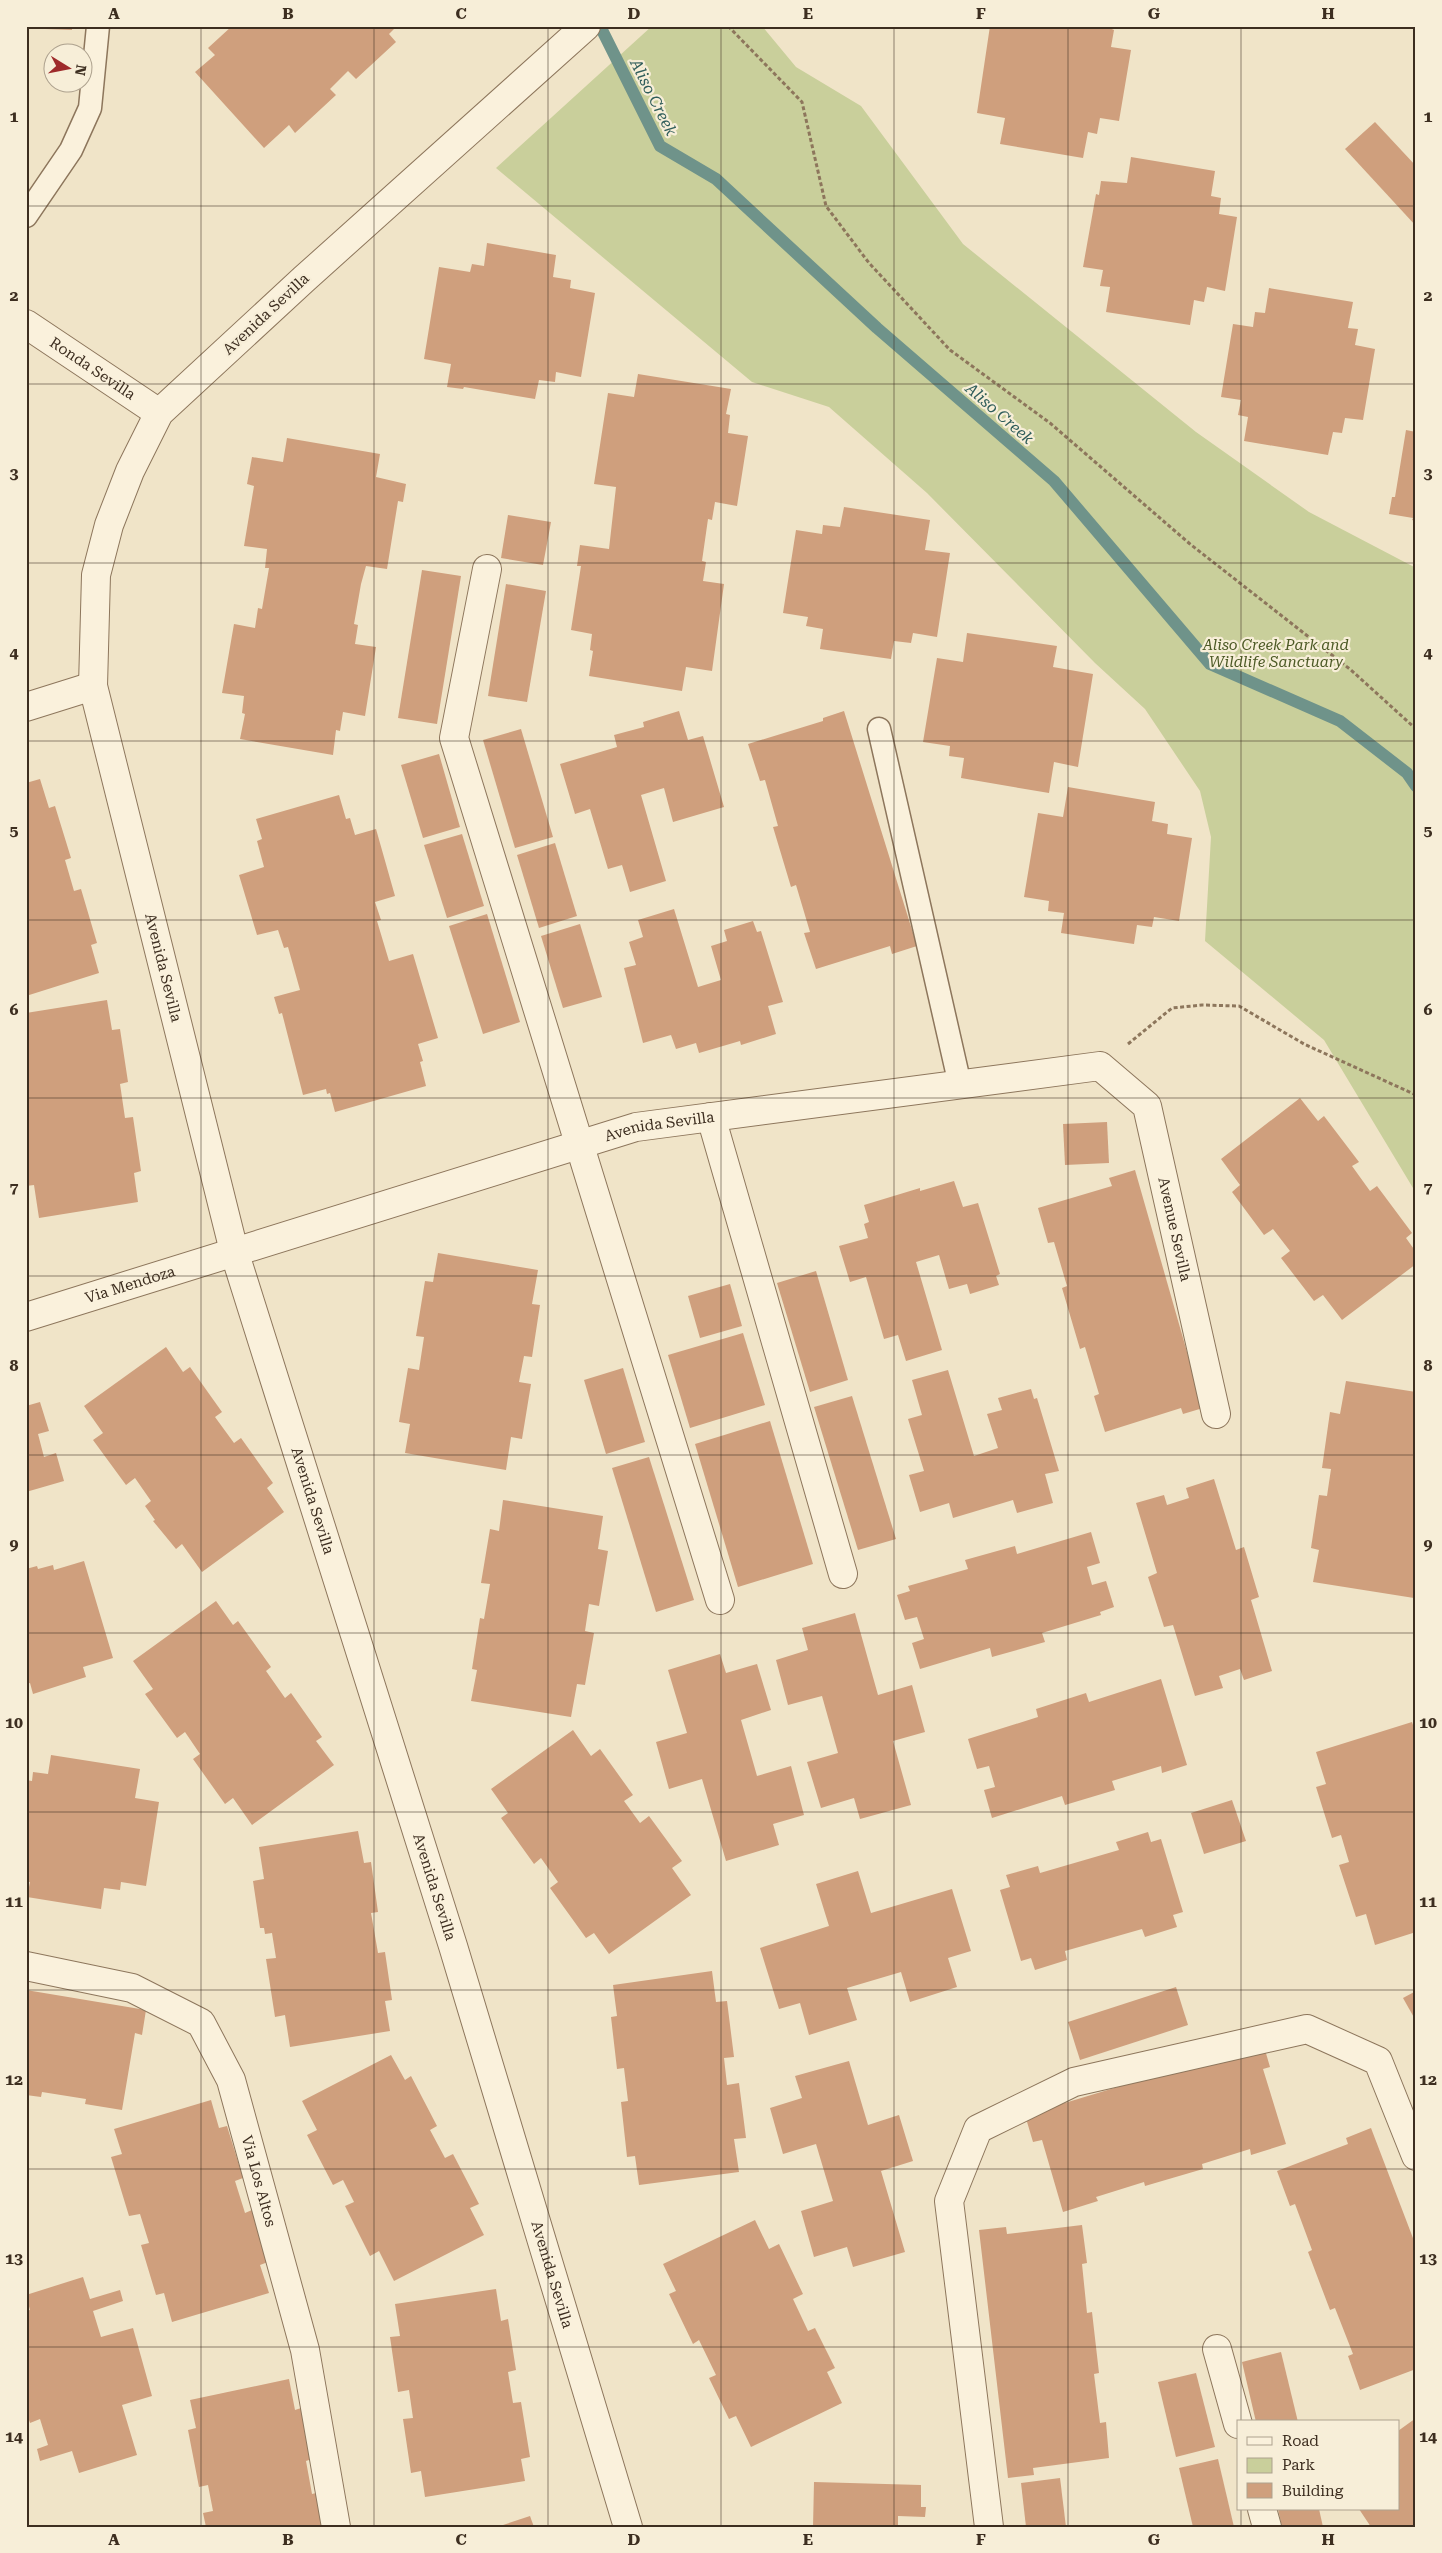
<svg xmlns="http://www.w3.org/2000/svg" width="1442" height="2553" viewBox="0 0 1442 2553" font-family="'Roboto Serif',serif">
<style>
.green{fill:#c9cf9b}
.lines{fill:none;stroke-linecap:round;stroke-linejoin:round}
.stream{stroke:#6f938a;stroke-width:12}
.building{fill:#cf9f7d}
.service-casing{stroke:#8d765c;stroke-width:25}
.minor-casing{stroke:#8d765c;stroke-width:30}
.tertiary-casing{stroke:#8d765c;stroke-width:30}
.path{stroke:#8d765c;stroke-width:3;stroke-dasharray:4 2.5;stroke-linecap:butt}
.service{stroke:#faf1dc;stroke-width:22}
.minor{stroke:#faf1dc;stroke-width:28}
.tertiary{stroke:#faf1dc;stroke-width:28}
.grid{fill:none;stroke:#3d2e20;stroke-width:1;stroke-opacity:0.55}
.labels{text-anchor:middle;stroke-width:4.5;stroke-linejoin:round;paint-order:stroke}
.street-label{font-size:15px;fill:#3d2e20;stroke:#f7eed8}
.park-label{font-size:15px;font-style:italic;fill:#4d5a26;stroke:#f7eed8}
.water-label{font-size:16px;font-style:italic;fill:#2f5d5a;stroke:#f7eed8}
.neatline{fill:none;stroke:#3d2e20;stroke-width:2}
.grid-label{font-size:16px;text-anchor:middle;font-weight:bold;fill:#3d2e20}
</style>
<rect width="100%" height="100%" fill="#f0e4c8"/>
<polygon class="green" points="652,26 762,26 796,67 861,106 963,244 1196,432 1309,512 1416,568 1416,1193 1324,1040 1205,941 1211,837 1200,791 1145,709 1095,663 927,493 829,407 752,382 496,168"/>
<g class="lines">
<polyline class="stream" points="600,26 660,146 716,179 877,328 1054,481 1210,664 1340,721 1407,773 1416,786"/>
</g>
<g class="building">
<polygon points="45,26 72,26 72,30 45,29"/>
<polygon points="232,26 397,26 389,34 396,42 356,79 348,71 330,89 336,95 295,133 289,125 264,148 195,72 215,55 208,48"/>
<polygon points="990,26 1009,29 1010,26 1105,26 1114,30 1111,47 1131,50 1119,121 1100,118 1097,134 1088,132 1083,158 1000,144 1005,118 977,113"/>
<polygon points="1375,122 1416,166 1416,226 1345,149"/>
<polygon points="1131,157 1215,171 1211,196 1221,198 1219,214 1237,217 1225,291 1207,287 1204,302 1194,300 1190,325 1106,312 1110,287 1100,286 1103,270 1083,267 1096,194 1099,195 1101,181 1127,183"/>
<polygon points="487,243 556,255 553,277 571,280 570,288 595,293 581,377 556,372 555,382 539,380 535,399 464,387 463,389 447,387 451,364 424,359 439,267 470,272 472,264 484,266"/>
<polygon points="1269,288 1353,302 1348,328 1358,329 1355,345 1375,349 1363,420 1345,418 1342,433 1333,432 1328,455 1244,441 1248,417 1238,415 1241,400 1221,397 1233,324 1253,327 1255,312 1265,313"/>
<polygon points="638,374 731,389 726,414 730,415 728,433 748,436 737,506 715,502 712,520 708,519 702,561 706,562 703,581 724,584 712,671 686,667 682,691 589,676 593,651 590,650 592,634 571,630 581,566 577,566 580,545 609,549 616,487 594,484 608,393 634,397"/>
<polygon points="1406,430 1416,432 1416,521 1412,520 1413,518 1389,514 1392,497 1395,497"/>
<polygon points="287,438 380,454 376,477 406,484 403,502 398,501 387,569 366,566 361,584 354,624 358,625 355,644 376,647 365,716 343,712 340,731 336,730 333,755 240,739 245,714 242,713 244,696 222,693 234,624 255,628 258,608 262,609 269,568 265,568 267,549 244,546 254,486 247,484 252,457 283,462"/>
<polygon points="844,507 930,520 925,550 950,553 937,637 913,633 911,643 894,641 891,659 820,649 823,629 806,626 808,617 783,613 796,530 822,534 823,525 840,527"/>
<polygon points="508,515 551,522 543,565 501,558"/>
<polygon points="422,570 461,576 437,724 398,718"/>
<polygon points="506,584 546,591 527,702 488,696"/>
<polygon points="967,633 1057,646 1053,667 1093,674 1078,767 1054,762 1049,793 961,778 964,758 949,756 950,746 923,742 937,658 963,662"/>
<polygon points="679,711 688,740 703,736 724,807 673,822 664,788 641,795 666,881 630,892 622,865 608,869 590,809 575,814 560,764 617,747 614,735 644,727 643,722"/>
<polygon points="844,711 917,946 892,954 890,946 816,969 804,933 810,932 796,885 791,887 773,827 778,826 765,780 760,781 748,744 823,721 823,718"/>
<polygon points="521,729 553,837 515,848 483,740"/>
<polygon points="439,754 460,827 423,838 401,765"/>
<polygon points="40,779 49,808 55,806 71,858 65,860 74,891 81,889 97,943 91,945 99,973 26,996 26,783"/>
<polygon points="1068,787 1155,802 1152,821 1168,824 1167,834 1192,838 1179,921 1154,917 1152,927 1137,925 1134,944 1061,933 1064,913 1048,911 1049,901 1024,897 1038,813 1063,817"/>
<polygon points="339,795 346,819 350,818 355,835 376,829 395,896 375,902 381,920 377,921 389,961 413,954 438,1038 418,1044 423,1061 420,1062 426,1086 335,1112 330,1093 327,1094 326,1089 303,1095 282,1013 279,1014 274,997 300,990 288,947 284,948 278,930 257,935 239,875 264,867 257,841 262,839 256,819"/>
<polygon points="462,834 484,906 447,918 424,845"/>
<polygon points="555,843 577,916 539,928 517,855"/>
<polygon points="674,909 698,987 721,980 711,946 727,941 724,930 753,921 757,932 761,931 783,1002 768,1006 776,1034 741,1045 740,1041 699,1053 696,1043 676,1049 671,1035 643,1043 624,968 636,965 629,942 643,937 638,920"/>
<polygon points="487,914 520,1022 483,1034 449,926"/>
<polygon points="580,924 602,997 563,1008 541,936"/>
<polygon points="107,1000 112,1030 120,1029 128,1082 120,1084 125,1118 133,1117 141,1171 134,1173 138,1202 39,1218 34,1185 26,1186 26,1013"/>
<polygon points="1300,1098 1318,1121 1324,1116 1359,1162 1352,1166 1370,1191 1377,1186 1412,1233 1406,1238 1416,1252 1416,1264 1342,1320 1323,1295 1314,1301 1281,1258 1290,1251 1273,1229 1264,1235 1232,1192 1240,1185 1221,1159"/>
<polygon points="1107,1122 1109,1163 1065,1165 1063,1124"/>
<polygon points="1135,1170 1203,1408 1183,1414 1181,1408 1105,1432 1094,1396 1099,1394 1085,1347 1080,1349 1062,1288 1067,1286 1054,1242 1048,1243 1038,1208 1112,1186 1109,1178"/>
<polygon points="954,1181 963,1207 978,1203 1000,1274 996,1276 999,1285 970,1294 967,1284 949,1289 939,1255 916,1262 942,1350 906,1361 898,1335 884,1339 866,1277 850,1282 839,1246 868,1238 864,1224 869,1222 864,1205 920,1188 920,1191"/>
<polygon points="438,1253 538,1270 532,1304 540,1305 532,1357 524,1356 519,1382 531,1384 522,1439 511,1437 506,1470 405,1453 410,1424 399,1422 408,1368 419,1370 424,1337 416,1336 425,1281 433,1282"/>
<polygon points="816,1271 848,1380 810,1392 777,1283"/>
<polygon points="730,1284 742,1326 700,1338 688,1296"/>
<polygon points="743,1333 765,1405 690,1428 668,1355"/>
<polygon points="166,1347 183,1372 190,1367 222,1412 215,1417 234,1443 241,1438 273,1483 267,1488 284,1512 202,1572 182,1544 176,1549 153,1521 155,1520 145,1506 151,1501 135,1478 126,1485 93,1440 103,1433 84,1406"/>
<polygon points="623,1368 645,1442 606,1454 584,1380"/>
<polygon points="948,1370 974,1456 998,1448 987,1414 1002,1410 998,1398 1031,1389 1034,1399 1037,1398 1059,1471 1045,1474 1053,1503 1017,1513 1013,1500 953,1518 949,1503 920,1512 909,1475 924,1471 908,1419 922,1415 912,1380"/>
<polygon points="1346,1381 1416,1392 1416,1586 1414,1598 1313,1582 1319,1550 1311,1548 1319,1495 1327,1496 1331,1469 1322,1468 1330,1412 1340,1414"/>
<polygon points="852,1396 896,1539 858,1550 814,1407"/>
<polygon points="40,1402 49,1431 38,1434 44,1457 56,1453 64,1481 26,1492 26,1406"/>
<polygon points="770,1421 813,1564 738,1587 695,1444"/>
<polygon points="649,1457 694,1600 656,1612 612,1468"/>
<polygon points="1214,1479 1236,1550 1244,1547 1259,1597 1251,1600 1272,1671 1244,1680 1240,1669 1219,1676 1223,1688 1195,1696 1173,1625 1164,1627 1148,1577 1157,1573 1136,1503 1164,1495 1167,1505 1189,1498 1186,1488"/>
<polygon points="503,1500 603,1516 598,1549 608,1551 599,1606 589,1604 585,1631 594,1633 585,1685 577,1684 571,1717 471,1701 477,1670 472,1669 480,1618 484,1619 490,1584 481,1583 490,1529 499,1531"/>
<polygon points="1091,1532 1100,1563 1087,1567 1092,1585 1106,1581 1114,1607 1100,1612 1101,1615 1042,1633 1045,1642 992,1657 990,1648 920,1669 912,1643 924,1639 917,1617 905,1620 897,1595 910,1591 908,1586 968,1569 965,1560 1015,1546 1017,1554"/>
<polygon points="84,1561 113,1658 83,1667 86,1677 33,1694 30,1683 26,1684 26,1569 37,1566 38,1569 53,1565 54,1570"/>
<polygon points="216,1601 233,1625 238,1621 271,1667 266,1671 285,1698 291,1693 322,1737 316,1741 334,1765 252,1825 233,1798 225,1804 193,1759 200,1754 185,1732 177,1738 145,1694 153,1689 133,1661"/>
<polygon points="855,1613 878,1695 912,1685 925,1732 893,1741 911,1805 860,1819 854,1798 821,1808 807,1762 838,1753 822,1696 788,1705 776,1660 808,1650 802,1628"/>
<polygon points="720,1654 726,1673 757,1664 771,1710 741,1720 757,1776 791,1766 804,1815 773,1824 779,1845 726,1861 702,1779 669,1789 656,1742 687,1733 668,1670"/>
<polygon points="1161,1679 1187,1765 1162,1773 1161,1766 1112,1781 1115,1790 1065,1805 1062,1796 992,1818 984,1790 995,1787 989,1766 977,1769 968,1739 1038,1717 1036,1709 1086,1693 1089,1702"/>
<polygon points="1412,1722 1416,1734 1416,1932 1375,1945 1366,1914 1356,1917 1339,1865 1349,1862 1341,1835 1332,1838 1316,1787 1326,1784 1316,1752"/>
<polygon points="573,1730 591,1756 600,1749 633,1795 624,1801 640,1823 649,1816 682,1861 672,1868 691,1895 609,1954 594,1933 586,1938 550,1888 558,1882 541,1858 534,1864 501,1818 508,1813 491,1789"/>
<polygon points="51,1755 140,1769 135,1798 159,1802 146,1886 121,1882 120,1890 104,1888 101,1909 27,1897 30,1882 26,1882 26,1780 32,1781 33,1772 48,1774"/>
<polygon points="1232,1800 1246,1841 1204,1854 1191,1813"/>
<polygon points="358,1831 364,1863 371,1862 378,1912 371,1913 378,1953 385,1952 392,2000 385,2001 390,2031 290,2047 285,2015 275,2017 266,1959 276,1958 272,1933 265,1934 264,1928 260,1928 253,1881 264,1879 259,1847"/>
<polygon points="1148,1832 1151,1842 1161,1839 1183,1912 1173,1915 1177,1927 1145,1937 1142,1929 1065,1951 1067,1960 1035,1970 1031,1958 1021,1961 1000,1890 1010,1887 1006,1875 1038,1866 1040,1873 1119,1850 1116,1842"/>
<polygon points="858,1871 871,1913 952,1889 971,1951 948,1958 957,1987 910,2002 901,1972 847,1988 857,2020 809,2035 800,2003 779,2009 760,1948 829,1926 816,1884"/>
<polygon points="712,1971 716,2002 727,2001 734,2057 724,2058 727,2085 739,2083 746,2138 734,2139 739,2172 639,2185 635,2156 627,2157 621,2102 628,2101 624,2068 617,2069 611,2017 617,2016 613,1985"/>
<polygon points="1176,1987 1188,2025 1080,2060 1068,2022"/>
<polygon points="26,1990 146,2010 142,2035 135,2033 122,2110 85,2104 86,2099 42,2092 41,2097 26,2095"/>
<polygon points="1416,1991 1416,2021 1403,1998"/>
<polygon points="1263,2043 1270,2067 1263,2069 1286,2144 1251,2155 1250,2149 1202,2164 1203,2169 1145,2186 1144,2182 1096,2197 1098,2201 1063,2212 1042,2140 1033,2142 1025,2115"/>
<polygon points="391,2055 405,2080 411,2076 437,2126 430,2130 445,2158 453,2154 479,2204 470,2208 484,2235 394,2281 379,2251 370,2256 345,2206 354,2202 343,2180 333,2185 307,2135 317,2130 302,2101"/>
<polygon points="849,2061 868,2125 899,2115 913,2161 881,2171 905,2252 853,2267 847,2247 814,2257 801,2211 833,2201 816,2144 783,2154 770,2108 802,2098 795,2076"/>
<polygon points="211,2100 219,2128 227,2126 243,2178 235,2181 245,2213 252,2210 268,2262 260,2265 269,2293 172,2322 164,2293 156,2295 141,2245 149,2243 140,2214 129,2216 111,2157 122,2154 114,2129"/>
<polygon points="1371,2128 1416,2246 1416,2369 1360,2390 1348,2356 1353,2354 1335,2308 1330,2310 1308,2252 1312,2250 1295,2204 1290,2206 1277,2171 1348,2144 1346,2138"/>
<polygon points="755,2220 769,2249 779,2244 803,2294 793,2299 808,2331 815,2328 835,2368 827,2372 842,2403 751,2447 736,2416 729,2419 709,2378 716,2375 699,2340 693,2344 669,2294 676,2291 663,2264"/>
<polygon points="1082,2225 1087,2263 1082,2264 1087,2313 1092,2312 1099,2373 1094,2374 1100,2423 1106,2422 1109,2458 1033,2468 1034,2475 1008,2478 979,2230 1006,2227 1007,2234"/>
<polygon points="83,2277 90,2299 120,2290 123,2301 93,2311 101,2337 133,2328 152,2396 122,2405 137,2455 79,2473 72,2451 40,2461 37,2449 48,2445 40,2419 30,2423 26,2411 26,2311 30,2310 26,2295"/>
<polygon points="496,2289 501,2321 508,2319 516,2370 508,2372 513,2403 521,2402 530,2457 521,2459 525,2481 425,2497 421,2471 411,2473 403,2419 413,2418 409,2390 398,2392 390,2337 400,2336 395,2304"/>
<polygon points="1281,2352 1298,2422 1256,2422 1242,2362"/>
<polygon points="1196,2373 1215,2447 1176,2457 1158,2382"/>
<polygon points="289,2379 295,2410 301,2408 312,2459 306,2461 312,2494 320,2492 328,2527 206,2527 203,2513 213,2511 208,2485 199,2487 188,2430 196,2428 190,2400"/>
<polygon points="1416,2418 1416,2527 1371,2527 1359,2509 1398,2509 1398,2431"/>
<polygon points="1218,2459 1234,2527 1193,2527 1179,2468"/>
<polygon points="1060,2478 1066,2527 1026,2527 1021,2483"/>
<polygon points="814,2482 921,2485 921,2507 926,2507 925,2517 898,2516 898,2527 813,2527"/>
<polygon points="1278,2509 1319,2509 1323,2527 1282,2527"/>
<polygon points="530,2516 534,2527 500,2527 500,2526"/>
</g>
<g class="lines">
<g class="service-casing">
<g id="service">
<polyline points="26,216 71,150 90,108 98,26"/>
<polyline points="879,729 960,1085"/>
</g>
</g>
<g class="minor-casing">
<g id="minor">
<path id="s1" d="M26,324L159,413"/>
<polyline points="487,569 454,738 720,1600"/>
<polyline points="26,707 93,686"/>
<polyline points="711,1117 843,1574"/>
<path id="s2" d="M26,1317L636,1127L1100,1066L1147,1106L1216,1414"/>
<path id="s3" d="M26,1966L132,1988L201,2023L231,2080L305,2350L336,2527"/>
<polyline points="1217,2349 1238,2424"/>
<polyline points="1262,2509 1267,2527"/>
<polyline points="989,2527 949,2201 978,2129 1074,2082 1307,2029 1378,2061 1416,2156"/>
</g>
</g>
<g class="tertiary-casing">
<g id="tertiary">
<path id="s4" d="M586,26L304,279L159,413L130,471L109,525L96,575L93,686L234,1251L453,1946L628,2527"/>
</g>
</g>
<g class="path">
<polyline points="728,26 802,102 826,206 869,263 950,350 1050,423 1190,544 1351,670 1416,729"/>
<polyline points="1128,1044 1172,1008 1202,1005 1239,1006 1304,1044 1416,1095"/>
</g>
<use href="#service" class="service"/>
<use href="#minor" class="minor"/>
<use href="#tertiary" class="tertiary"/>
</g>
<path class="grid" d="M201,26V2527M374,26V2527M548,26V2527M721,26V2527M894,26V2527M1068,26V2527M1241,26V2422M26,206H1416M26,384H1416M26,563H1416M26,741H1416M26,920H1416M26,1098H1416M26,1276H1416M26,1455H1416M26,1633H1416M26,1812H1416M26,1990H1416M26,2169H1416M26,2347H1416M1241,2509V2527"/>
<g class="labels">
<g class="street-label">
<text transform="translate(266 314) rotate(-43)" y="5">Avenida Sevilla</text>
<text dy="5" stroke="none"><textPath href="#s1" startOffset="80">Ronda Sevilla</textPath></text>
<text dy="5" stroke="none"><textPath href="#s4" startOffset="1152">Avenida Sevilla</textPath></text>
<text dy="5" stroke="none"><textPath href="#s2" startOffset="662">Avenida Sevilla</textPath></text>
<text dy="5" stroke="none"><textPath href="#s2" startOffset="1295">Avenue Sevilla</textPath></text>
<text dy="5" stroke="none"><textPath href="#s2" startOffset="109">Via Mendoza</textPath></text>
<text dy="5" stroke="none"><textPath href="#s4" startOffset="1706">Avenida Sevilla</textPath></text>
<text dy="5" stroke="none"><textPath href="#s4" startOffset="2111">Avenida Sevilla</textPath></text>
<text dy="5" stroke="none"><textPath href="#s3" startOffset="355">Via Los Altos</textPath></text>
<text dy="5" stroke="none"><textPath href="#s4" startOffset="2516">Avenida Sevilla</textPath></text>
</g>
<g class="park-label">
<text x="1276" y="650">Aliso Creek Park and<tspan x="1276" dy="17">Wildlife Sanctuary</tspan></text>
</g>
<g class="water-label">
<text transform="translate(654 97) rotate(63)" y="6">Aliso Creek</text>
<text transform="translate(1000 413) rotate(41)" y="6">Aliso Creek</text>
</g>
</g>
<rect width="1442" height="2553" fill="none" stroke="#f7eed8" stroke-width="55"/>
<rect x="1237" y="2420" width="162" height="90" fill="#f7eed8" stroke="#ada18e"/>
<rect x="1247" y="2437" width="25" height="8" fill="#faf1dc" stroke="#ada18e"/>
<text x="1282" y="2446" font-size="15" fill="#3d2e20">Road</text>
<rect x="1247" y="2458" width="25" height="15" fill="#c9cf9b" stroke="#ada18e"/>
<text x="1282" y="2470" font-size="15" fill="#3d2e20">Park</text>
<rect x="1247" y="2483" width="25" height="15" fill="#cf9f7d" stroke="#ada18e"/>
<text x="1282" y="2496" font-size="15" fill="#3d2e20">Building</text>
<g transform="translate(68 68) rotate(100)"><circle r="24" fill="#f7eed8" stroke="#ada18e"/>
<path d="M0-4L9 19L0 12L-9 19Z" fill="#9e2a2b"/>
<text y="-8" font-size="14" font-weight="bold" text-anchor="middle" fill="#3d2e20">N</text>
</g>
<rect x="28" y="28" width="1386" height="2498" class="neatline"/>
<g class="grid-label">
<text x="114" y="19">A</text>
<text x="288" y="19">B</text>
<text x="461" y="19">C</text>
<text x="634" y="19">D</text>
<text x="808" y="19">E</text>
<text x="981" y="19">F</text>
<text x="1154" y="19">G</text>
<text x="1328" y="19">H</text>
<text x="14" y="122">1</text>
<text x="1428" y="122">1</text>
<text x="14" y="301">2</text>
<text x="1428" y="301">2</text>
<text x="14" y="479">3</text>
<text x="1428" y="479">3</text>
<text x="14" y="658">4</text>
<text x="1428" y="658">4</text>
<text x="14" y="836">5</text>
<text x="1428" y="836">5</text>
<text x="14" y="1015">6</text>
<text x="1428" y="1015">6</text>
<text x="14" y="1193">7</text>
<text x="1428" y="1193">7</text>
<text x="14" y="1371">8</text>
<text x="1428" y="1371">8</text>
<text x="14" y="1550">9</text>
<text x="1428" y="1550">9</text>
<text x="14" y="1728">10</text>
<text x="1428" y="1728">10</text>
<text x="14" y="1907">11</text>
<text x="1428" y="1907">11</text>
<text x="14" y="2085">12</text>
<text x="1428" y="2085">12</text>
<text x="14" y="2264">13</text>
<text x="1428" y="2264">13</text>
<text x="14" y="2442">14</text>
<text x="1428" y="2442">14</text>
<text x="114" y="2545">A</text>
<text x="288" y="2545">B</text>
<text x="461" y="2545">C</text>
<text x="634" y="2545">D</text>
<text x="808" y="2545">E</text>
<text x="981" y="2545">F</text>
<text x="1154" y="2545">G</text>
<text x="1328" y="2545">H</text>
</g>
</svg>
